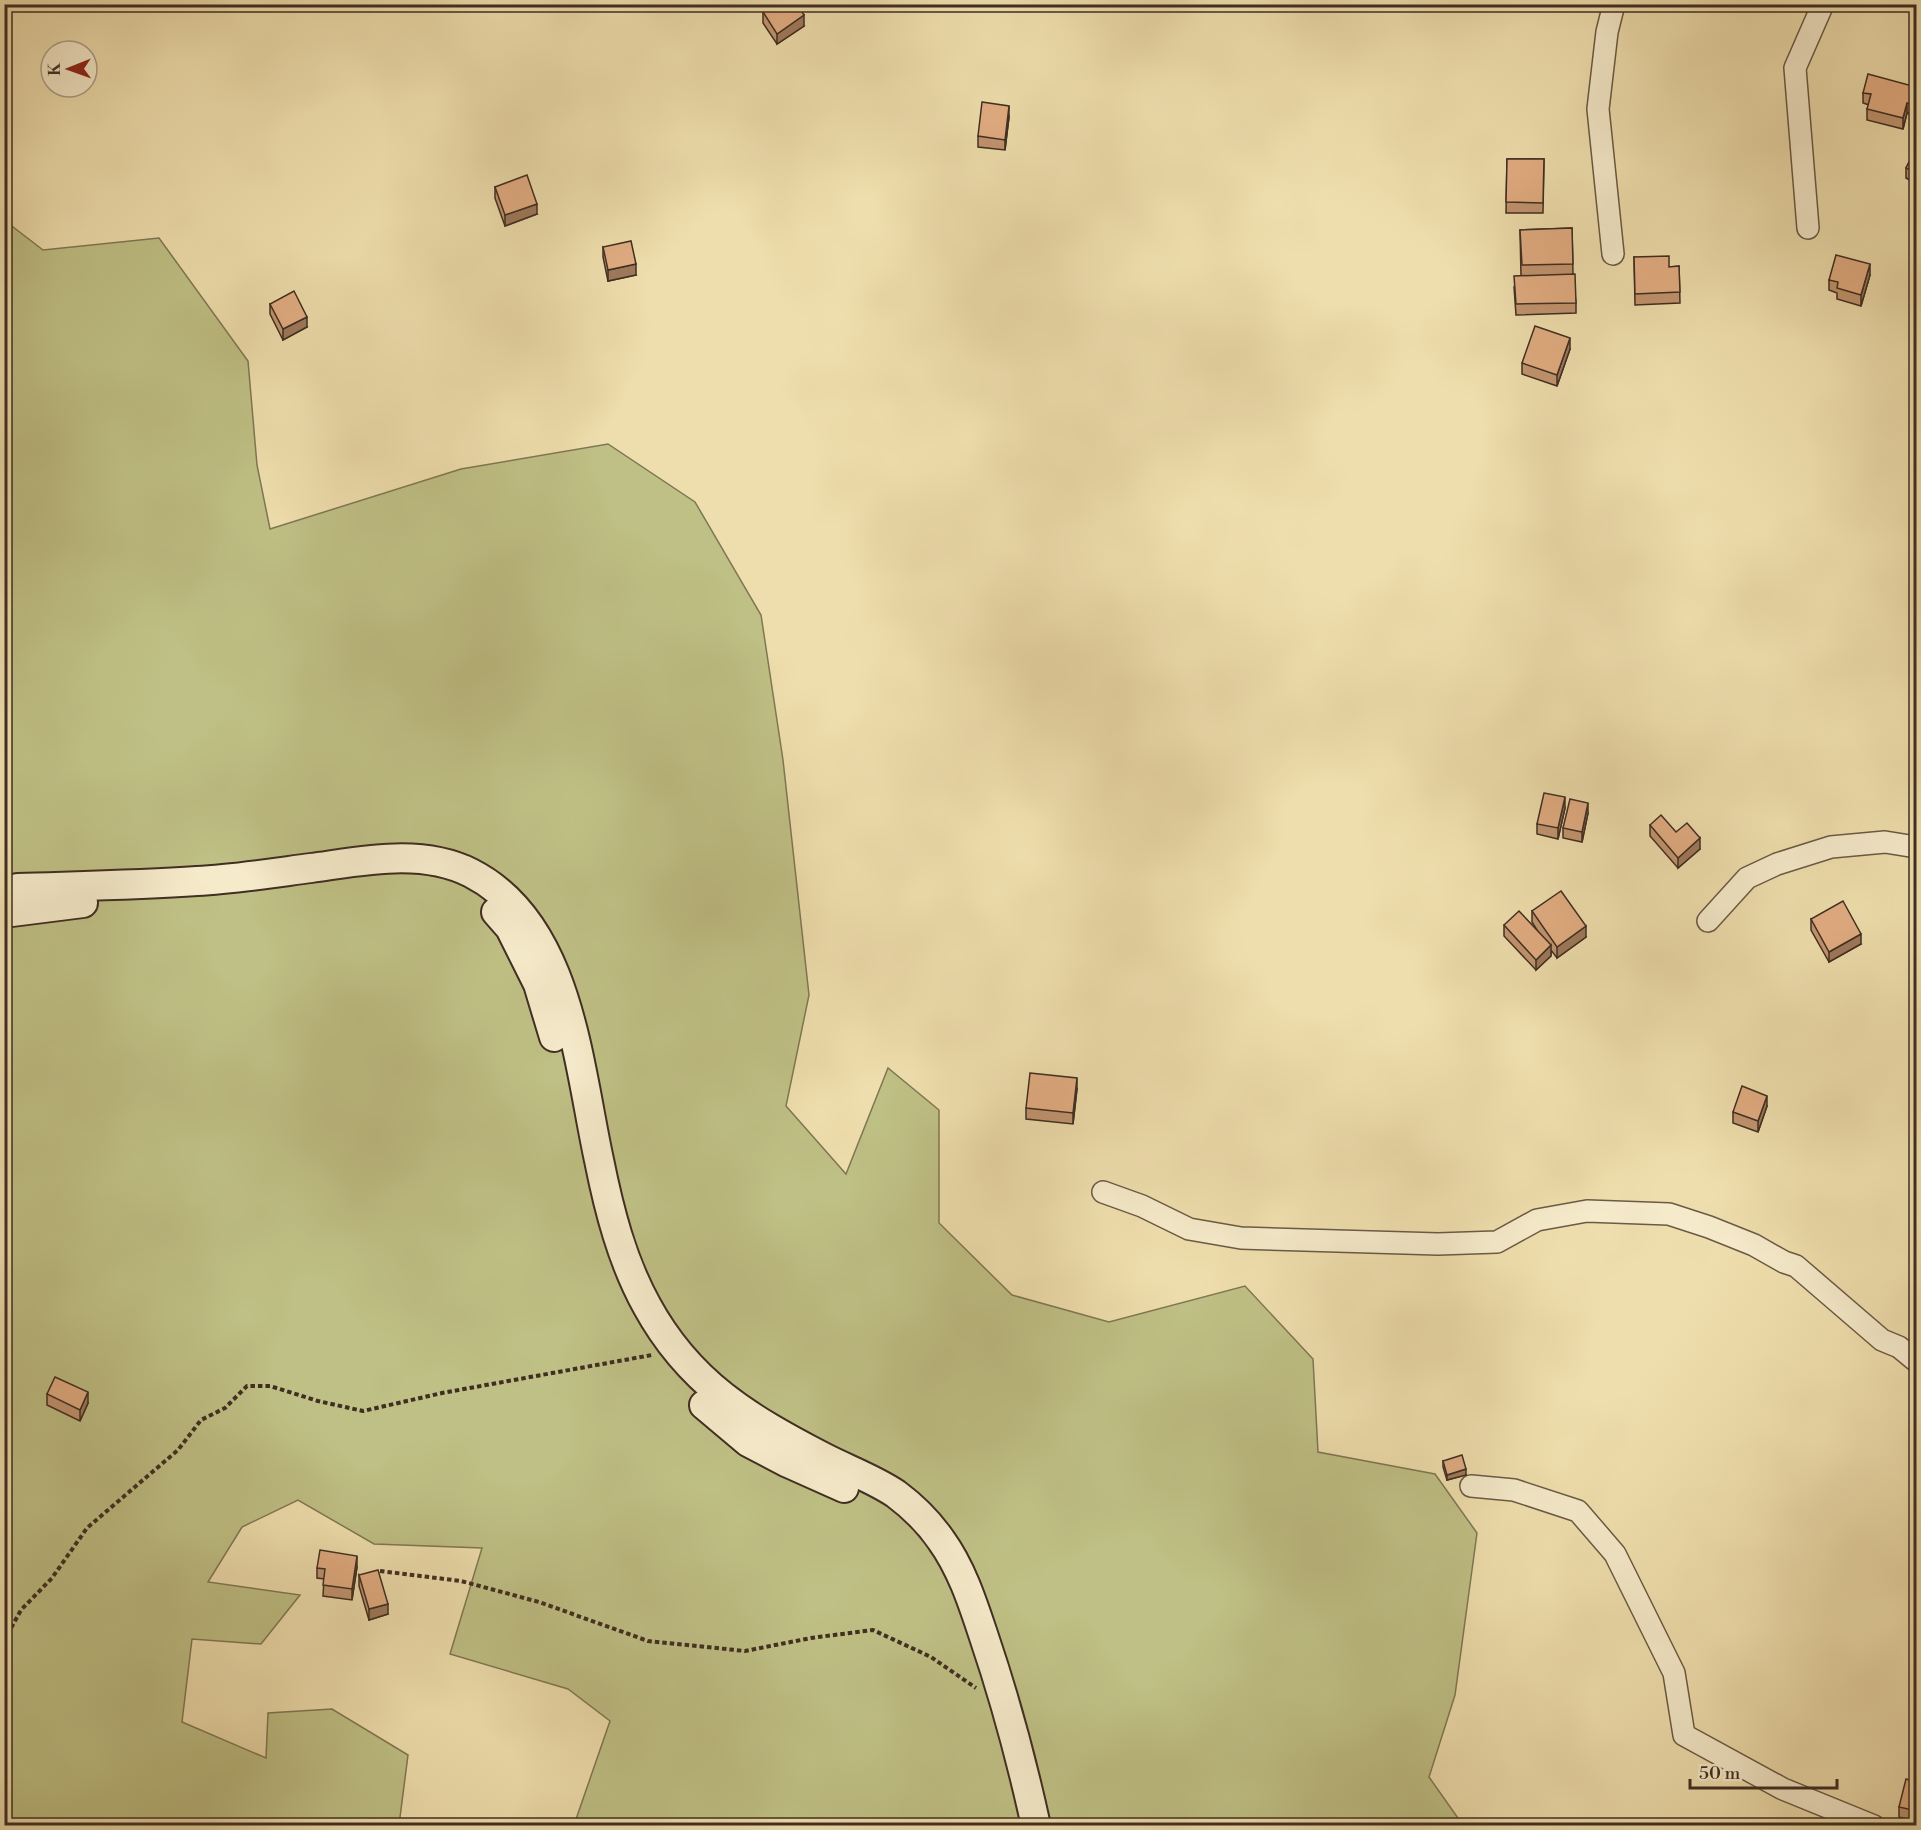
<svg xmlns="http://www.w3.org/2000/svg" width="1921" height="1830" viewBox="0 0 1921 1830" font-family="'Libre Bodoni',serif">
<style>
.green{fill:#bfc085;stroke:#7f7754;stroke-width:1.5}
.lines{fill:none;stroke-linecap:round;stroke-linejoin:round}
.minor-casing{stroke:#6b5a45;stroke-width:24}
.secondary-casing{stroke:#3f2e22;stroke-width:32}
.path{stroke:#3f2e22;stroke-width:4;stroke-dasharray:4.5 3;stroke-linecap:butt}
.minor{stroke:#f5eaca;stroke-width:21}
.secondary{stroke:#f5eaca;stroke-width:28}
.wall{fill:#c29570;stroke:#3f2e22;stroke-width:1.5}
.shaded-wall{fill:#9e795b;stroke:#3f2e22;stroke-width:1.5}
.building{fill:#e2ad82;stroke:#3f2e22;stroke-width:1.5}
</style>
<rect width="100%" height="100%" fill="#efdead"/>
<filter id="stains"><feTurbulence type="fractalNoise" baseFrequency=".00333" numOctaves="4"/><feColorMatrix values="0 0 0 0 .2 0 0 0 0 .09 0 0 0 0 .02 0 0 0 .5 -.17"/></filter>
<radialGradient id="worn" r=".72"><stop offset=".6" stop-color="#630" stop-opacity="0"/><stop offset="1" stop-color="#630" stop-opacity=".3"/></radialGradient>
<polygon class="green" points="4,220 43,250 159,238 248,361 257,465 270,529 461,469 608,444 695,502 761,615 783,760 809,995 786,1106 846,1174 888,1068 939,1110 939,1223 1012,1295 1109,1322 1245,1286 1313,1359 1318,1452 1435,1474 1477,1533 1455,1695 1429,1777 1460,1821 1571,1822 1574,1825 574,1825 610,1721 568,1689 450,1654 482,1548 374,1544 298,1500 242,1527 208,1582 300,1595 261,1644 192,1639 182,1722 266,1758 268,1713 332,1709 408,1755 399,1825 303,1826 298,1822 296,1826 5,1825"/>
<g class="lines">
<g class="minor-casing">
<g id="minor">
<polyline points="1808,228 1795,68 1823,4"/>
<polyline points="1613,254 1598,109 1607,32 1614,4"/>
<polyline points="1708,921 1747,878 1777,864 1831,847 1885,842 1916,847"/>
<polyline points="1103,1192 1142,1206 1189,1229 1241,1238 1438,1244 1497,1242 1537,1220 1587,1211 1669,1214 1709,1227 1754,1245 1784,1262 1796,1266 1882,1340 1899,1347 1916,1361"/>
<polyline points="1471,1486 1514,1490 1578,1511 1615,1554 1674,1673 1684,1735 1783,1789 1874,1826"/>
</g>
</g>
<g class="secondary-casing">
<g id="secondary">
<path d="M4,891L18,888C78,886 138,885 197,881C235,879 273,873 311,868C363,861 421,848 471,873C569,923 578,1063 599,1160C609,1210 622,1261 647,1306C689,1383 748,1418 823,1457C846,1469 874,1479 896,1494C912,1506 930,1524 941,1540C962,1569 973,1604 984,1637C1005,1699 1022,1762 1036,1826"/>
<polyline points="496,912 510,928 538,984 554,1037"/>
<polyline points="4,913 83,903"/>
<polyline points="704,1405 748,1442 788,1463 844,1488"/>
</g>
</g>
<g class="path">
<polyline points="380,1571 461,1581 539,1602 648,1641 745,1651 811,1638 873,1630 931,1657 976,1688"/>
<polyline points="4,1641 21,1610 52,1578 87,1528 178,1450 201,1420 225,1408 247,1386 270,1386 318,1401 363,1411 442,1393 652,1355"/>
</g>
<use href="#minor" class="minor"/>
<use href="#secondary" class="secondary"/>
</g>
<g class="wall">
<polygon points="763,12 804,26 777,44 763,23"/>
<polygon points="1863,93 1916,97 1911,114 1907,113 1903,129 1867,120 1867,109 1869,105 1863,103"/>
<polygon points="1009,117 1005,150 978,147 978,136"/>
<polygon points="1917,147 1917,184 1906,178 1906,168"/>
<polygon points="1507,159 1544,159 1543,213 1506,213"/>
<polygon points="495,187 537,214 505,226 495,198"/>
<polygon points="1572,228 1573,274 1576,303 1576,313 1516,315 1514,287 1521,276 1520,230"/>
<polygon points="603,247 636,275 608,281 603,257"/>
<polygon points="1634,257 1669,267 1679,266 1680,303 1635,305"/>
<polygon points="1870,275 1861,306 1837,299 1837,293 1829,290 1829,280"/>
<polygon points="270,304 307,327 283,340 270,314"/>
<polygon points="1570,349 1557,386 1522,374 1522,363"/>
<polygon points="1565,808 1558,839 1537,834 1537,824"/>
<polygon points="1588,813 1582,842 1563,838 1563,828"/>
<polygon points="1650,825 1676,832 1700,849 1678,868 1650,836"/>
<polygon points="1532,911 1586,937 1557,958 1551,950 1551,956 1536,970 1504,936 1504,925 1537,930 1532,922"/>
<polygon points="1811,919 1861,944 1829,962 1811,930"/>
<polygon points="1077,1089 1073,1124 1026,1119 1026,1108"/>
<polygon points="1767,1106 1758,1132 1733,1123 1733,1112"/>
<polygon points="47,1394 88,1403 80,1421 47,1405"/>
<polygon points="1443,1461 1466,1475 1447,1480 1443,1467"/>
<polygon points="357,1567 352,1600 323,1596 324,1579 317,1578 317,1568"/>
<polygon points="359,1575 388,1614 369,1620 359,1586"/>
<polygon points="1917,1782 1917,1822 1899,1817 1899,1807"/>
</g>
<g class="shaded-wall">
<polygon points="804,15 804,26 777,44 777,34"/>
<polygon points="1916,87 1916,97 1911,114 1911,104"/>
<polygon points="1907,103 1907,113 1903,129 1903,118"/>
<polygon points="1009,106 1009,117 1005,150 1005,140"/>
<polygon points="537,204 537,214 505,226 505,215"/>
<polygon points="636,264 636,275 608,281 608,270"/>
<polygon points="1870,264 1870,275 1861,306 1861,295"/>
<polygon points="307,317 307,327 283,340 283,329"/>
<polygon points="1570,338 1570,349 1557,386 1557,375"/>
<polygon points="1565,797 1565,808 1558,839 1558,828"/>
<polygon points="1588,803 1588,813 1582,842 1582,832"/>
<polygon points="1700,838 1700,849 1678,868 1678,858"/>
<polygon points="1586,926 1586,937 1557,958 1557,947"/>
<polygon points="1861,934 1861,944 1829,962 1829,952"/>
<polygon points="1551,945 1551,956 1536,970 1536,960"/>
<polygon points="1077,1078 1077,1089 1073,1124 1073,1113"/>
<polygon points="1767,1096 1767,1106 1758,1132 1758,1121"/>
<polygon points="88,1392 88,1403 80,1421 80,1410"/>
<polygon points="1466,1469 1466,1475 1447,1480 1447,1475"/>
<polygon points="357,1556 357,1567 352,1600 352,1589"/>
<polygon points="388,1604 388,1614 369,1620 369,1609"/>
</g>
<g class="building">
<polygon points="774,4 797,4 804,15 777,34 763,12"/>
<polygon points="1868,74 1916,87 1911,104 1907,103 1903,118 1867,109 1871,94 1863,93"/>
<polygon points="982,102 1009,106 1005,140 978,136"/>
<polygon points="1917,147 1917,173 1906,168"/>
<polygon points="1507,159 1544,159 1543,203 1506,202"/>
<polygon points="527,175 537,204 505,215 495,187"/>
<polygon points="1572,228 1573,264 1522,265 1520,230"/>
<polygon points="631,241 636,264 608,270 603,247"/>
<polygon points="1836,255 1870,264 1861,295 1837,288 1838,282 1829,280"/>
<polygon points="1669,256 1669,267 1679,266 1680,292 1635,294 1634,257"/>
<polygon points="1575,274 1576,303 1516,304 1514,276"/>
<polygon points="294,291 307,317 283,329 270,304"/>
<polygon points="1535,326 1570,338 1557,375 1522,363"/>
<polygon points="1544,793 1565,797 1558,828 1537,824"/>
<polygon points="1570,799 1588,803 1582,832 1563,828"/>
<polygon points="1661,815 1676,832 1687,823 1700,838 1678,858 1650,825"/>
<polygon points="1561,891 1586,926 1557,947 1532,911"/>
<polygon points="1843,901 1861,934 1829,952 1811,919"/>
<polygon points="1519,911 1551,945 1536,960 1504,925"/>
<polygon points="1030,1073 1077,1078 1073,1113 1026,1108"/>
<polygon points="1742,1086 1767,1096 1758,1121 1733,1112"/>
<polygon points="55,1377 88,1392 80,1410 47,1394"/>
<polygon points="1462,1455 1466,1469 1447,1475 1443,1461"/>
<polygon points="320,1550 357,1556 352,1589 323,1585 325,1569 317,1568"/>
<polygon points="378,1570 388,1604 369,1609 359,1575"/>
<polygon points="1906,1779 1917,1782 1917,1811 1899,1807"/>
</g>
<rect width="1921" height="1830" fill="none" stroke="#efdead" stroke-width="24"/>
<rect x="6" y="6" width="1909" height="1818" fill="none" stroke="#3f2e22" stroke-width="3"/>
<rect x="12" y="12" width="1897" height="1806" fill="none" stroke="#3f2e22" stroke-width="1.5"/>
<g transform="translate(69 69) rotate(269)"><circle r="28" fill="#f5eaca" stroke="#ac9f87" stroke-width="1.5"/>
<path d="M0-4.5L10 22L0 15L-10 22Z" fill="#8f2418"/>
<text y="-9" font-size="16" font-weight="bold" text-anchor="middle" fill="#3f2e22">K</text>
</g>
<path d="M1690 1779v9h147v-9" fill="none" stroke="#3f2e22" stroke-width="3"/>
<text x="1699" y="1779" font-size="18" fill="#3f2e22" stroke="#f5eaca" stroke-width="4.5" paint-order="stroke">50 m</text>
<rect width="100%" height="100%" filter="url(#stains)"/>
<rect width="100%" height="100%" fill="url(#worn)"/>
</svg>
